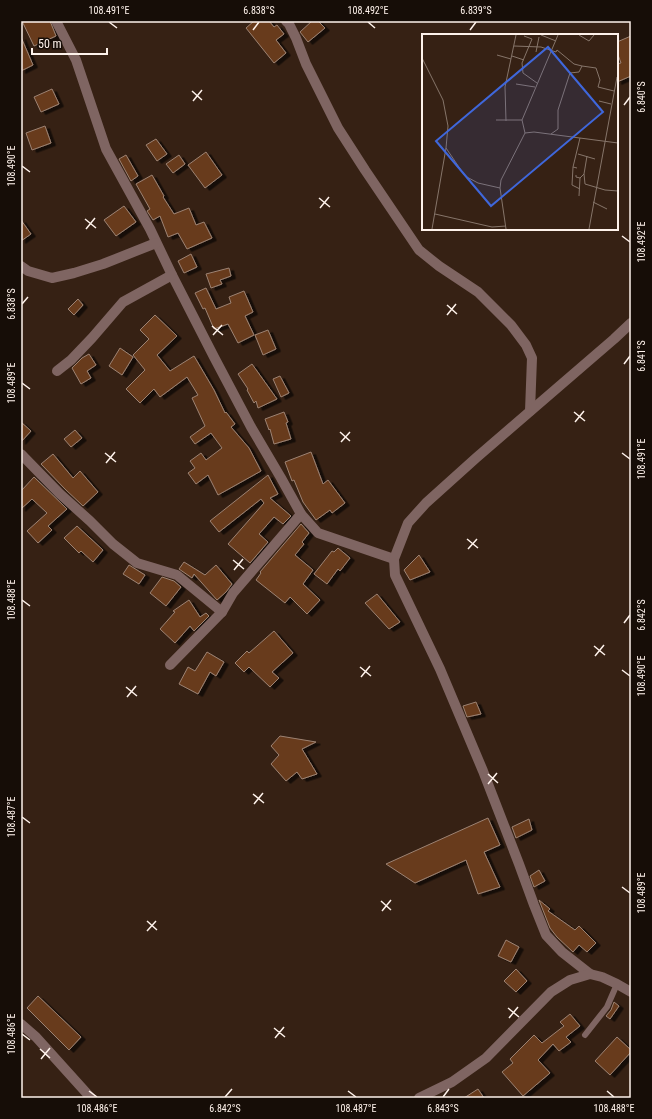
<svg xmlns="http://www.w3.org/2000/svg" width="652" height="1119" viewBox="0 0 652 1119" font-family="'Roboto Condensed',sans-serif">
<style>
.building{fill:#673a1c;stroke:#9d8373;filter:url(#shadow)}
.lines{fill:none;stroke-linecap:round;stroke-linejoin:round}
.service{stroke:#7f6562;stroke-width:6}
.minor{stroke:#7f6562;stroke-width:10}
.tertiary{stroke:#7f6562;stroke-width:10}
.ticks{fill:none;stroke:#fef2eb;stroke-width:1.5}
.inset-road{fill:none;stroke:#86756a;stroke-width:1}
.view{fill:#3f67db;fill-opacity:0.15;stroke:#3f67db;stroke-width:2}
.inset-edge{fill:none;stroke:#fef2eb;stroke-width:2}
.neatline{fill:none;stroke:#fef2eb;stroke-width:1.5}
.ticks-label{font-size:10px;text-anchor:middle;fill:#fef2eb}
</style>
<defs>
<filter id="shadow"><feDropShadow dx="4.5" dy="2.5" stdDeviation="0" flood-color="#0009"/></filter>
</defs>
<rect width="100%" height="100%" fill="#362114"/>
<g class="building">
<polygon points="22,21 50,21 56,36 34,46"/>
<polygon points="254,21 269,21 274,27 277,25 284,34 276,40 286,53 274,63 246,28"/>
<polygon points="312,21 318,21 325,28 308,42 300,32"/>
<polygon points="631,36 631,76 617,82 617,64 621,63 617,52 617,42"/>
<polygon points="21,37 33,65 21,71"/>
<polygon points="52,89 59,104 41,112 34,97"/>
<polygon points="45,126 51,143 32,150 26,133"/>
<polygon points="156,139 167,154 157,161 146,145"/>
<polygon points="206,152 222,175 205,188 188,165"/>
<polygon points="126,155 138,176 131,181 119,159"/>
<polygon points="179,155 185,164 173,173 166,164"/>
<polygon points="152,175 164,196 163,197 174,214 189,208 196,225 204,222 212,238 187,249 178,233 168,237 160,216 153,220 147,211 150,209 136,184"/>
<polygon points="124,206 136,222 116,236 104,220"/>
<polygon points="21,220 31,234 21,241"/>
<polygon points="191,254 197,267 184,273 178,261"/>
<polygon points="229,268 231,276 220,280 222,284 211,288 206,274"/>
<polygon points="206,288 216,309 231,303 229,297 244,291 253,312 245,316 254,335 238,343 228,324 214,329 205,308 203,309 195,293"/>
<polygon points="78,299 83,305 74,315 68,309"/>
<polygon points="155,315 177,336 157,355 170,371 194,356 214,390 225,413 226,412 235,424 231,427 249,448 261,471 218,495 208,475 196,484 188,473 195,468 190,461 201,453 206,460 222,448 211,433 195,444 190,437 205,426 192,398 198,395 187,377 160,397 154,389 140,403 126,389 145,370 133,355 149,339 140,330"/>
<polygon points="268,330 276,349 263,355 255,335"/>
<polygon points="120,348 133,357 122,375 109,366"/>
<polygon points="89,354 96,365 87,371 91,378 81,384 72,368 82,358"/>
<polygon points="252,364 277,399 258,408 256,401 254,403 247,390 248,389 238,374"/>
<polygon points="280,376 289,393 281,397 273,379"/>
<polygon points="284,412 288,422 286,423 291,439 274,444 270,429 269,430 265,419"/>
<polygon points="21,422 31,431 21,442"/>
<polygon points="75,430 82,438 71,447 64,439"/>
<polygon points="311,452 323,484 328,480 345,503 332,513 330,510 316,520 303,502 294,480 292,481 285,462"/>
<polygon points="53,454 73,478 80,471 98,492 83,506 65,489 41,464"/>
<polygon points="268,475 278,494 270,498 291,516 283,524 274,517 259,534 268,542 250,563 228,544 264,503 261,499 219,532 210,521"/>
<polygon points="34,477 67,509 48,526 52,530 38,543 27,531 47,513 32,499 21,509 21,491"/>
<polygon points="301,524 309,533 302,542 304,544 295,555 313,570 303,584 320,600 307,614 290,597 285,603 256,580 261,573 260,572"/>
<polygon points="77,526 103,550 93,562 81,551 79,553 64,538"/>
<polygon points="338,548 350,558 340,571 338,569 327,584 314,574 332,551 334,552"/>
<polygon points="419,555 430,572 410,580 404,570"/>
<polygon points="184,562 205,575 216,565 232,584 226,592 217,600 194,574 192,578 179,569"/>
<polygon points="129,565 145,575 139,584 123,574"/>
<polygon points="162,577 174,581 181,587 166,606 150,593"/>
<polygon points="377,594 400,622 389,629 365,603"/>
<polygon points="189,600 200,617 206,613 209,616 194,631 190,626 175,643 160,629 175,612 173,611"/>
<polygon points="274,631 293,653 272,672 279,678 270,687 249,667 244,672 235,663 247,651 249,653"/>
<polygon points="207,652 224,662 216,676 210,672 198,694 179,684 188,667 195,671"/>
<polygon points="476,702 481,714 467,717 463,706"/>
<polygon points="280,736 316,742 302,749 317,774 302,779 297,772 286,781 271,764 279,755 271,746"/>
<polygon points="488,818 500,845 484,852 500,887 478,894 466,860 415,883 386,864"/>
<polygon points="529,819 532,830 516,838 512,827"/>
<polygon points="539,870 545,881 534,887 530,876"/>
<polygon points="539,900 550,909 548,911 575,930 579,926 596,943 587,952 579,945 573,952 557,937 550,928"/>
<polygon points="506,940 519,947 511,962 498,956"/>
<polygon points="516,969 527,981 516,992 504,981"/>
<polygon points="38,996 81,1037 69,1050 27,1008"/>
<polygon points="614,1002 619,1006 610,1019 606,1016 611,1010"/>
<polygon points="570,1014 580,1026 566,1037 571,1042 559,1051 553,1044 538,1060 550,1073 523,1096 502,1072 513,1063 510,1059 534,1035 542,1043 564,1026 560,1022"/>
<polygon points="617,1037 631,1050 631,1052 610,1075 595,1061"/>
<polygon points="478,1089 484,1098 464,1098"/>
</g>
<g class="lines">
<polyline class="service" points="585,1035 607,1007 617,984"/>
<g class="minor">
<polyline points="56,21 76,60 106,149 150,229 172,275 214,357 251,427 281,478 301,514 318,533 394,559"/>
<polyline points="286,21 289,24 296,38 306,64 338,128 365,170 419,250 439,266 478,292 511,325 526,345 532,358 530,411"/>
<polyline points="21,266 28,271 52,278 74,273 103,264 156,243"/>
<polyline points="57,371 71,360 92,338 123,302 172,275"/>
<polyline points="21,454 60,494 90,521 113,544 137,563 177,575 222,612"/>
<polyline points="170,665 222,612 233,593 301,514"/>
<polyline points="590,974 562,952 546,935 534,905 519,864 483,771 440,669 395,575 394,559 408,523 426,503 476,458 614,339 631,323"/>
</g>
<g class="tertiary">
<polyline points="21,1024 36,1037 91,1098"/>
<polyline points="419,1098 452,1082 486,1058 551,992 570,980 590,974 602,977 617,984 631,992"/>
</g>
</g>
<path class="ticks" d="M109,22L117,28M368,22L375,28M253,30L259,22M470,30L476,22M192,91L202,100M193,101L202,90M624,105L630,97M22,166L30,172M319,198L330,207M320,208L329,197M85,219L96,228M86,229L95,218M622,236L630,242M22,304L28,297M447,305L457,314M447,315L456,304M212,326L223,335M213,335L222,325M624,364L630,356M22,383L30,389M574,412L585,421M575,422L584,411M340,432L350,441M341,442L350,432M105,453L116,462M622,453L630,459M106,463L115,452M467,539L478,548M468,549L477,539M233,560L244,569M234,570L243,559M22,600L30,606M624,623L630,615M594,646L605,655M595,656L604,645M360,667L371,676M622,670L630,676M361,677L370,666M126,687L137,696M127,697L136,686M488,774L498,783M488,784L497,773M253,794L264,803M254,804L263,793M22,817L30,823M622,887L630,893M381,901L391,910M382,911L391,900M147,921L157,930M147,931L156,921M508,1008L519,1017M509,1018L518,1007M274,1028L285,1037M22,1034L30,1040M275,1038L284,1027M40,1049L50,1058M41,1059L50,1048M89,1091L97,1097M348,1091L356,1097M607,1091L614,1097M225,1097L232,1089M443,1097L449,1089"/>
<g transform="translate(422 34)">
<rect width="196" height="196" fill="#362114"/>
<path class="inset-road" d="M119,1L134,7M157,1L167,7L172,1M102,2L110,5L100,29L101,39L115,49M92,12L119,13L134,18L135,16L152,30L160,32L157,38L148,39L136,76V95L129,100M114,18L117,3M75,21L89,25M90,22L102,26M0,24L21,66L26,92L24,114L43,142L56,149L78,154L84,195M160,32L174,34L178,46L176,53L192,57M94,50L113,53M177,67L189,70M74,86H100M84,87L83,53L94,1M103,99L100,86L136,1M156,120L173,125M151,133L150,151L158,155M155,134L151,133L158,104M162,140L163,150L183,156L196,157M154,141V143L158,144L162,140L165,122M78,154L79,146L103,99L112,98L196,109M157,162L158,144M171,168L185,175M13,180L70,193L84,192M10,195L24,114M167,195L195,43"/>
<path class="view" d="M126,13L181,78L69,172L14,107Z"/>
<rect width="196" height="196" class="inset-edge"/>
</g>
<rect width="652" height="1119" fill="none" stroke="#160d07" stroke-width="44"/>
<path d="M32 48v6h75v-6" fill="none" stroke="#fef2eb" stroke-width="2"/>
<text x="38" y="48" font-size="12" fill="#fef2eb" stroke="#160d07" stroke-width="3" paint-order="stroke">50 m</text>
<rect x="22" y="22" width="608" height="1075" class="neatline"/>
<g class="ticks-label">
<text x="109" y="14">108.491°E</text>
<text x="259" y="14">6.838°S</text>
<text x="368" y="14">108.492°E</text>
<text x="476" y="14">6.839°S</text>
<text transform="translate(641 97) rotate(-90)" y="4">6.840°S</text>
<text transform="translate(11 166) rotate(-90)" y="4">108.490°E</text>
<text transform="translate(641 242) rotate(-90)" y="4">108.492°E</text>
<text transform="translate(11 304) rotate(-90)" y="4">6.838°S</text>
<text transform="translate(641 356) rotate(-90)" y="4">6.841°S</text>
<text transform="translate(11 383) rotate(-90)" y="4">108.489°E</text>
<text transform="translate(641 459) rotate(-90)" y="4">108.491°E</text>
<text transform="translate(11 600) rotate(-90)" y="4">108.488°E</text>
<text transform="translate(641 615) rotate(-90)" y="4">6.842°S</text>
<text transform="translate(641 676) rotate(-90)" y="4">108.490°E</text>
<text transform="translate(11 817) rotate(-90)" y="4">108.487°E</text>
<text transform="translate(641 893) rotate(-90)" y="4">108.489°E</text>
<text transform="translate(11 1034) rotate(-90)" y="4">108.486°E</text>
<text x="97" y="1112">108.486°E</text>
<text x="225" y="1112">6.842°S</text>
<text x="356" y="1112">108.487°E</text>
<text x="443" y="1112">6.843°S</text>
<text x="614" y="1112">108.488°E</text>
</g>
</svg>
